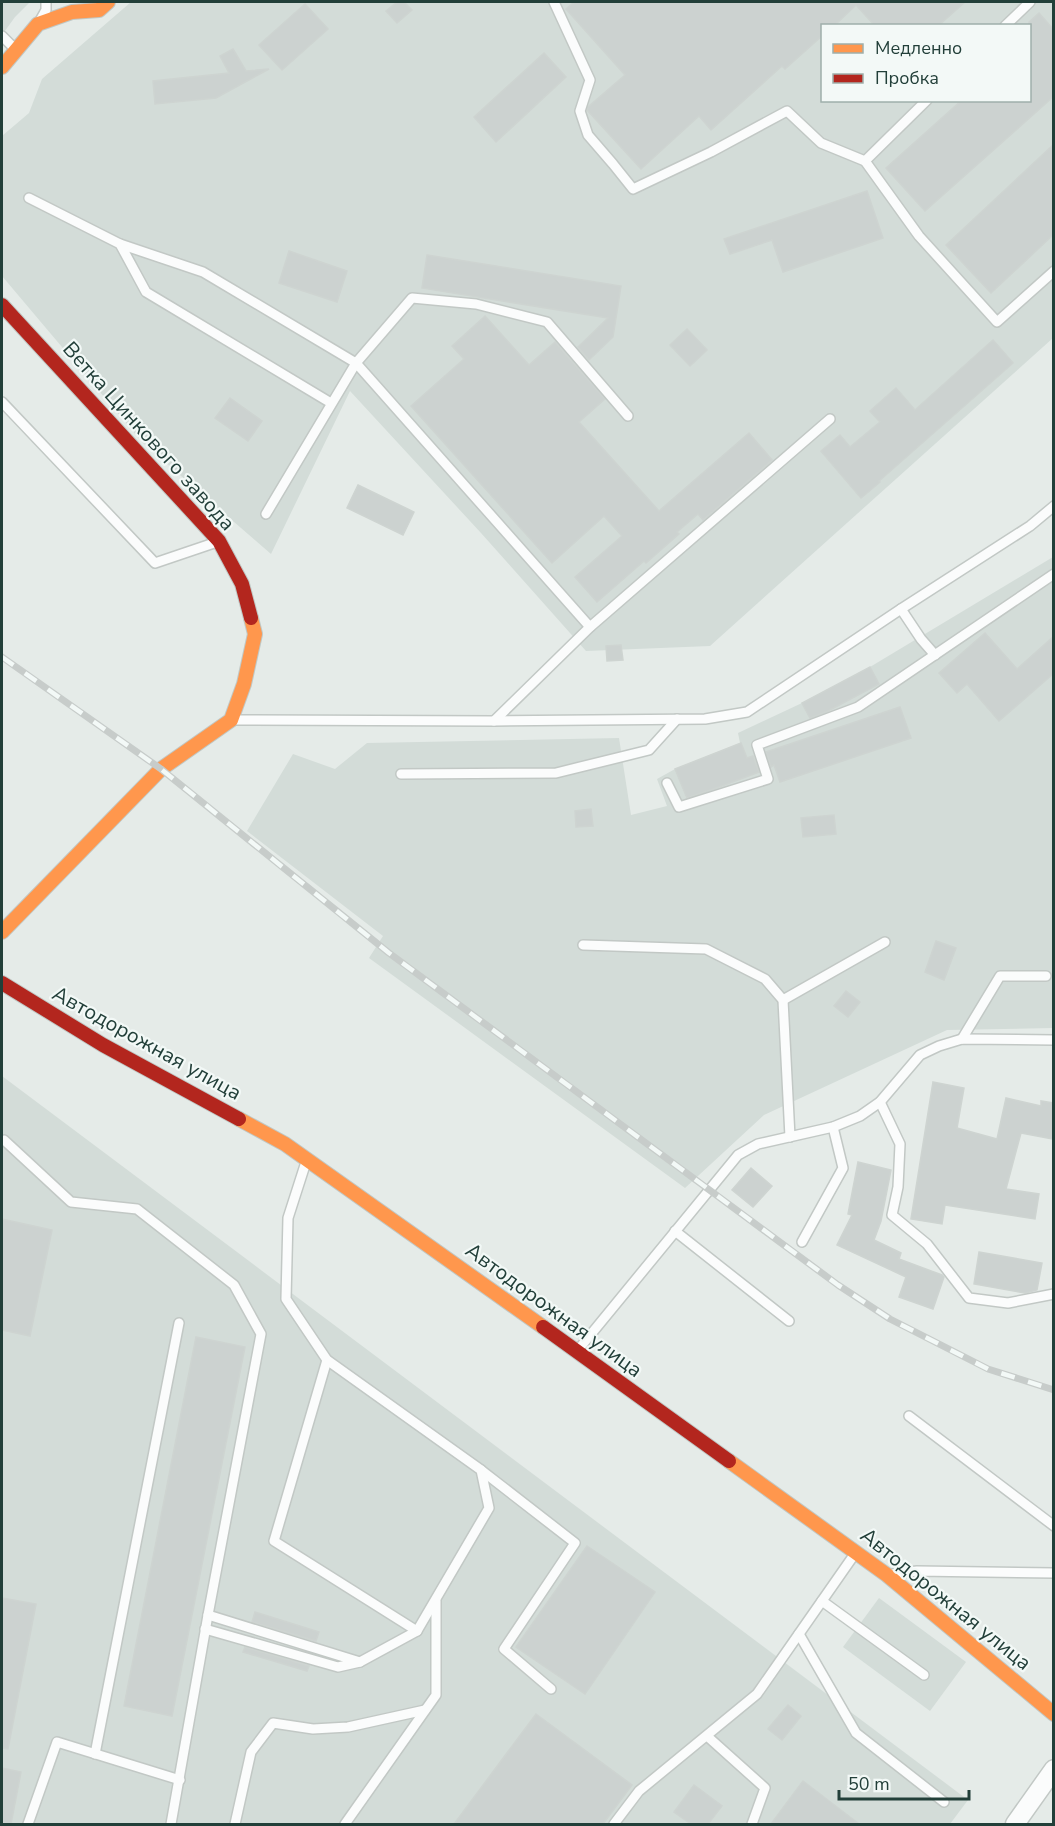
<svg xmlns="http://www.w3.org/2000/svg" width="1055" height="1826" viewBox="0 0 1055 1826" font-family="'Nunito Sans',sans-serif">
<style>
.built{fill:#d3dcd8;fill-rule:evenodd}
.building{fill:#ccd2d0;stroke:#ced4d1;stroke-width:1.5}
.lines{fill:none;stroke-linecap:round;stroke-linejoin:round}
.lane-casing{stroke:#c2c8c5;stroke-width:12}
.street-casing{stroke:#c2c8c5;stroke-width:21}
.slow-casing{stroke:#c0c8c5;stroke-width:16}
.jam-casing{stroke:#c0c8c5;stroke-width:16}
.lane{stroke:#fbfcfc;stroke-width:9}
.street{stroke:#fbfcfc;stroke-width:18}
.slow{stroke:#ff974d;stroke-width:14}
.jam{stroke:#b3261e;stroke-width:14}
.rail-casing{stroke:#c7ccca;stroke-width:7}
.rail{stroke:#f3f9f7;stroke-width:4.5;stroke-dasharray:14;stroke-linecap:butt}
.labels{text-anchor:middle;stroke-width:4.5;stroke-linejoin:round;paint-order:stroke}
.street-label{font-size:21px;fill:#223f39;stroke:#f3f9f7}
</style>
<rect width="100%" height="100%" fill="#e5ebe8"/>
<g class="built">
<polygon points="2,2 30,2 15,17 2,35"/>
<path d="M131,2H1053V338L710,646L586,651L481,533L350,391L271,554L143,443L2,276V136L29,113L42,79ZM822,26H1030V100H822Z"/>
<polygon points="1053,557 1053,1028 947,1030 764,1115 685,1188 369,958 383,936 247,831 293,754 335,769 367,743 619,738 631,815 667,806 657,779 675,769 740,743 738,733 802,703 870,667"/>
<polygon points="2,1076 968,1800 950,1824 2,1824"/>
<polygon points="879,1598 966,1662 930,1711 843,1647"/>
</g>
<g class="building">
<polygon points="397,2 404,2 412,10 397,23 386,11"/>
<polygon points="574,2 965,2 938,26 875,26 856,5 834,26 822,26 822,36 785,69 782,66 711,130 699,116 641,169 587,110 588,107 625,75 566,9"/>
<polygon points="305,4 328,29 282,70 259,45"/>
<polygon points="1039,13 1053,29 1053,97 925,211 886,168 962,100 1029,100 1029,22"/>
<polygon points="233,49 246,71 269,69 216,98 155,104 153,81 229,73 220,56"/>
<polygon points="544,53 566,77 496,142 474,117"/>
<polygon points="1053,145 1053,235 991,293 946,245"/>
<polygon points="867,191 883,238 783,272 772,240 730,254 724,239"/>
<polygon points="289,251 347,271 337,302 279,283"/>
<polygon points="427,255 621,286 613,337 589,360 578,347 608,318 422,288"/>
<polygon points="485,316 529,365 555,342 568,357 605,399 579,422 659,511 749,433 772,460 703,520 698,514 677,532 679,534 646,563 644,561 597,602 575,577 622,536 604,516 552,563 411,406 464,359 452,346"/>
<polygon points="687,329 707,350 690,366 670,345"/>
<polygon points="993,340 1013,363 879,481 880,482 861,498 821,451 840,435 850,447 880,422 870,411 896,388 915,410"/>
<polygon points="230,398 262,421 248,441 215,418"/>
<polygon points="358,485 414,512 403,535 347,508"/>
<polygon points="985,633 1017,669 1053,637 1053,674 999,721 967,684 957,693 939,673"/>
<polygon points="621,645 623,660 607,661 606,646"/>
<polygon points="870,667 879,684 826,712 810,718 802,703"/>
<polygon points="900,707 911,738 780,782 774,765 771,767 766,752"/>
<polygon points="741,743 747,758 753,756 759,772 722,786 687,798 675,769"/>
<polygon points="591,809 593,826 576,827 575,811"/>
<polygon points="834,815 836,834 803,837 801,818"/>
<polygon points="936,941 956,948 944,980 925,972"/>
<polygon points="846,991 860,1002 848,1017 834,1006"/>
<polygon points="933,1082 964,1088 957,1128 997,1139 1006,1098 1041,1106 1041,1101 1053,1103 1053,1139 1021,1133 1006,1189 1039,1194 1035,1219 945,1205 942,1224 911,1219"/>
<polygon points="858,1162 891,1170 881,1221 874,1240 901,1253 899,1259 942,1275 944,1277 933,1309 899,1297 906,1277 837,1245 852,1215 848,1214"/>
<polygon points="751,1168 772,1186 753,1207 732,1190"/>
<polygon points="2,1219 52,1230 30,1336 2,1330"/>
<polygon points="979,1252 1042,1263 1037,1290 1025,1293 974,1284"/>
<polygon points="196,1337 245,1347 172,1716 124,1706"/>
<polygon points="587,1546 655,1592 585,1694 516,1647"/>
<polygon points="2,1598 36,1604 8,1749 2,1748"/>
<polygon points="255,1612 319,1632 316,1641 252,1622"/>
<polygon points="245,1647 309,1666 307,1671 243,1652"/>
<polygon points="788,1705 801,1716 782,1740 768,1729"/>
<polygon points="536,1714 632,1785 603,1824 454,1824"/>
<polygon points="2,1768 21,1772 11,1824 2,1824"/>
<polygon points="803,1781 859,1824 771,1824"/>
<polygon points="694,1785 722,1806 708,1824 691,1824 674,1812"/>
</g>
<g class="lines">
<g class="lane-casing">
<g id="lane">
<polyline points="554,2 590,80 580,111 588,135 613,164 633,189 711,152 787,111 821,143 865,161 919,236 997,322 1054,271"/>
<polyline points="41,19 46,10 46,2"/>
<polyline points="1005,26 1030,2"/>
<polyline points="2,36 15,49"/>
<polyline points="865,161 927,100"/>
<polyline points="29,198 120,244 146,292 331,403"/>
<polyline points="120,244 203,272 356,363 590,627"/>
<polyline points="2,402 155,563 217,542"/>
<polyline points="266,514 356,363 412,298 476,304 547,322 628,416"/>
<polyline points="901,609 921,639 935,655"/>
<polyline points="234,720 494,721 705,719 747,712 901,609 1030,526 1054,506"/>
<polyline points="494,721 590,627 830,419"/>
<polyline points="401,774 556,773 649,750 677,719"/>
<polyline points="667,783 679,807 768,779 757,745 858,707 1054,574"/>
<polyline points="583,945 706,949 765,979 783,1000 790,1137"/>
<polyline points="783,1000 885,942"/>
<polyline points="962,1039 1000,976 1046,976"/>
<polyline points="880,1102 900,1144 898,1187 892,1215 927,1244 969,1298 1008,1303 1054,1294"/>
<polyline points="2,1141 4,1140 71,1202 137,1209 234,1285 261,1334 208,1615 171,1824"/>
<polyline points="306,1162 288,1218 286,1299 327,1360 481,1470 489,1508 417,1631 360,1662"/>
<polyline points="675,1231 789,1321"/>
<polyline points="802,1242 843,1168 833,1127"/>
<polyline points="578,1350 738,1155 758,1144 833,1127 860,1116 880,1102 920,1055 939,1046 962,1039 1054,1040"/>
<polyline points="327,1360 274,1541 417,1631"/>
<polyline points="909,1416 1054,1526"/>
<polyline points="481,1470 575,1543 504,1649 551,1689"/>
<polyline points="893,1574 917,1571 1054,1573"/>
<polyline points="822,1601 924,1675"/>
<polyline points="205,1629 338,1667 360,1662 208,1615"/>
<polyline points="799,1634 856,1733 944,1802"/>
<polyline points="707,1736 765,1788 752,1824"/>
<polyline points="95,1754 179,1323"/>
<polyline points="28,1824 57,1742 180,1780"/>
<polyline points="235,1824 251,1752 273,1723 313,1729 348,1727 425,1710"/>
<polyline points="345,1824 436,1695 436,1601"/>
<polyline points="614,1824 639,1791 757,1694 854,1555"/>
</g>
</g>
<g class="street-casing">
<polyline id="street" points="1015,1824 1054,1769"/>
</g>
<g class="slow-casing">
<g id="slow">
<polyline points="2,67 38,24 72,12 99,10 108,2"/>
<polyline points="2,932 161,769 231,720 244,684 255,634 251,618"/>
<polyline points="239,1119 285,1144 543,1327"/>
<polyline points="729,1461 887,1575 1054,1714"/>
</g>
</g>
<g class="jam-casing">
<g id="jam">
<polyline points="2,305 219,541 242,584 251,618"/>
<polyline points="2,983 103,1045 239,1119"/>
<polyline points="543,1327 729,1461"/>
</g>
</g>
<use href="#lane" class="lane"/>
<use href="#street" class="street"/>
<use href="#slow" class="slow"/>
<use href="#jam" class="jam"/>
<g class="rail-casing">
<polyline id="rail" points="2,657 161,769 389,953 838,1285 890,1319 988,1369 1054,1390"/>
</g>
<use href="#rail" class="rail"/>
</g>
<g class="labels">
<g class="street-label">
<text transform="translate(149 436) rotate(48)" y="7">Ветка Цинкового завода</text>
<text transform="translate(147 1043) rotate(29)" y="7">Автодорожная улица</text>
<text transform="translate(554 1310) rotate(36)" y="7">Автодорожная улица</text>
<text transform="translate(946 1599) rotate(39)" y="7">Автодорожная улица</text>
</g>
</g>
<rect width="1055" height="1826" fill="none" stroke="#223f39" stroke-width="6"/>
<rect x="821" y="24" width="210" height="78" fill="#f3f9f7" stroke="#9fafab" stroke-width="1.5"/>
<rect x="833" y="44" width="30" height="9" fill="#ff974d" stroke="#9fafab" stroke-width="1.5"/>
<text x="875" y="54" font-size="18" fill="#223f39">Медленно</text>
<rect x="833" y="74" width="30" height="9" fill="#b3261e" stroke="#9fafab" stroke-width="1.5"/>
<text x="875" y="84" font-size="18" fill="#223f39">Пробка</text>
<path d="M839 1790v9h130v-9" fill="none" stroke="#223f39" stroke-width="3"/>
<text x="848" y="1790" font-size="18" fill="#223f39" stroke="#f3f9f7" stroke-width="4.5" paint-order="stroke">50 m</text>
</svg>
